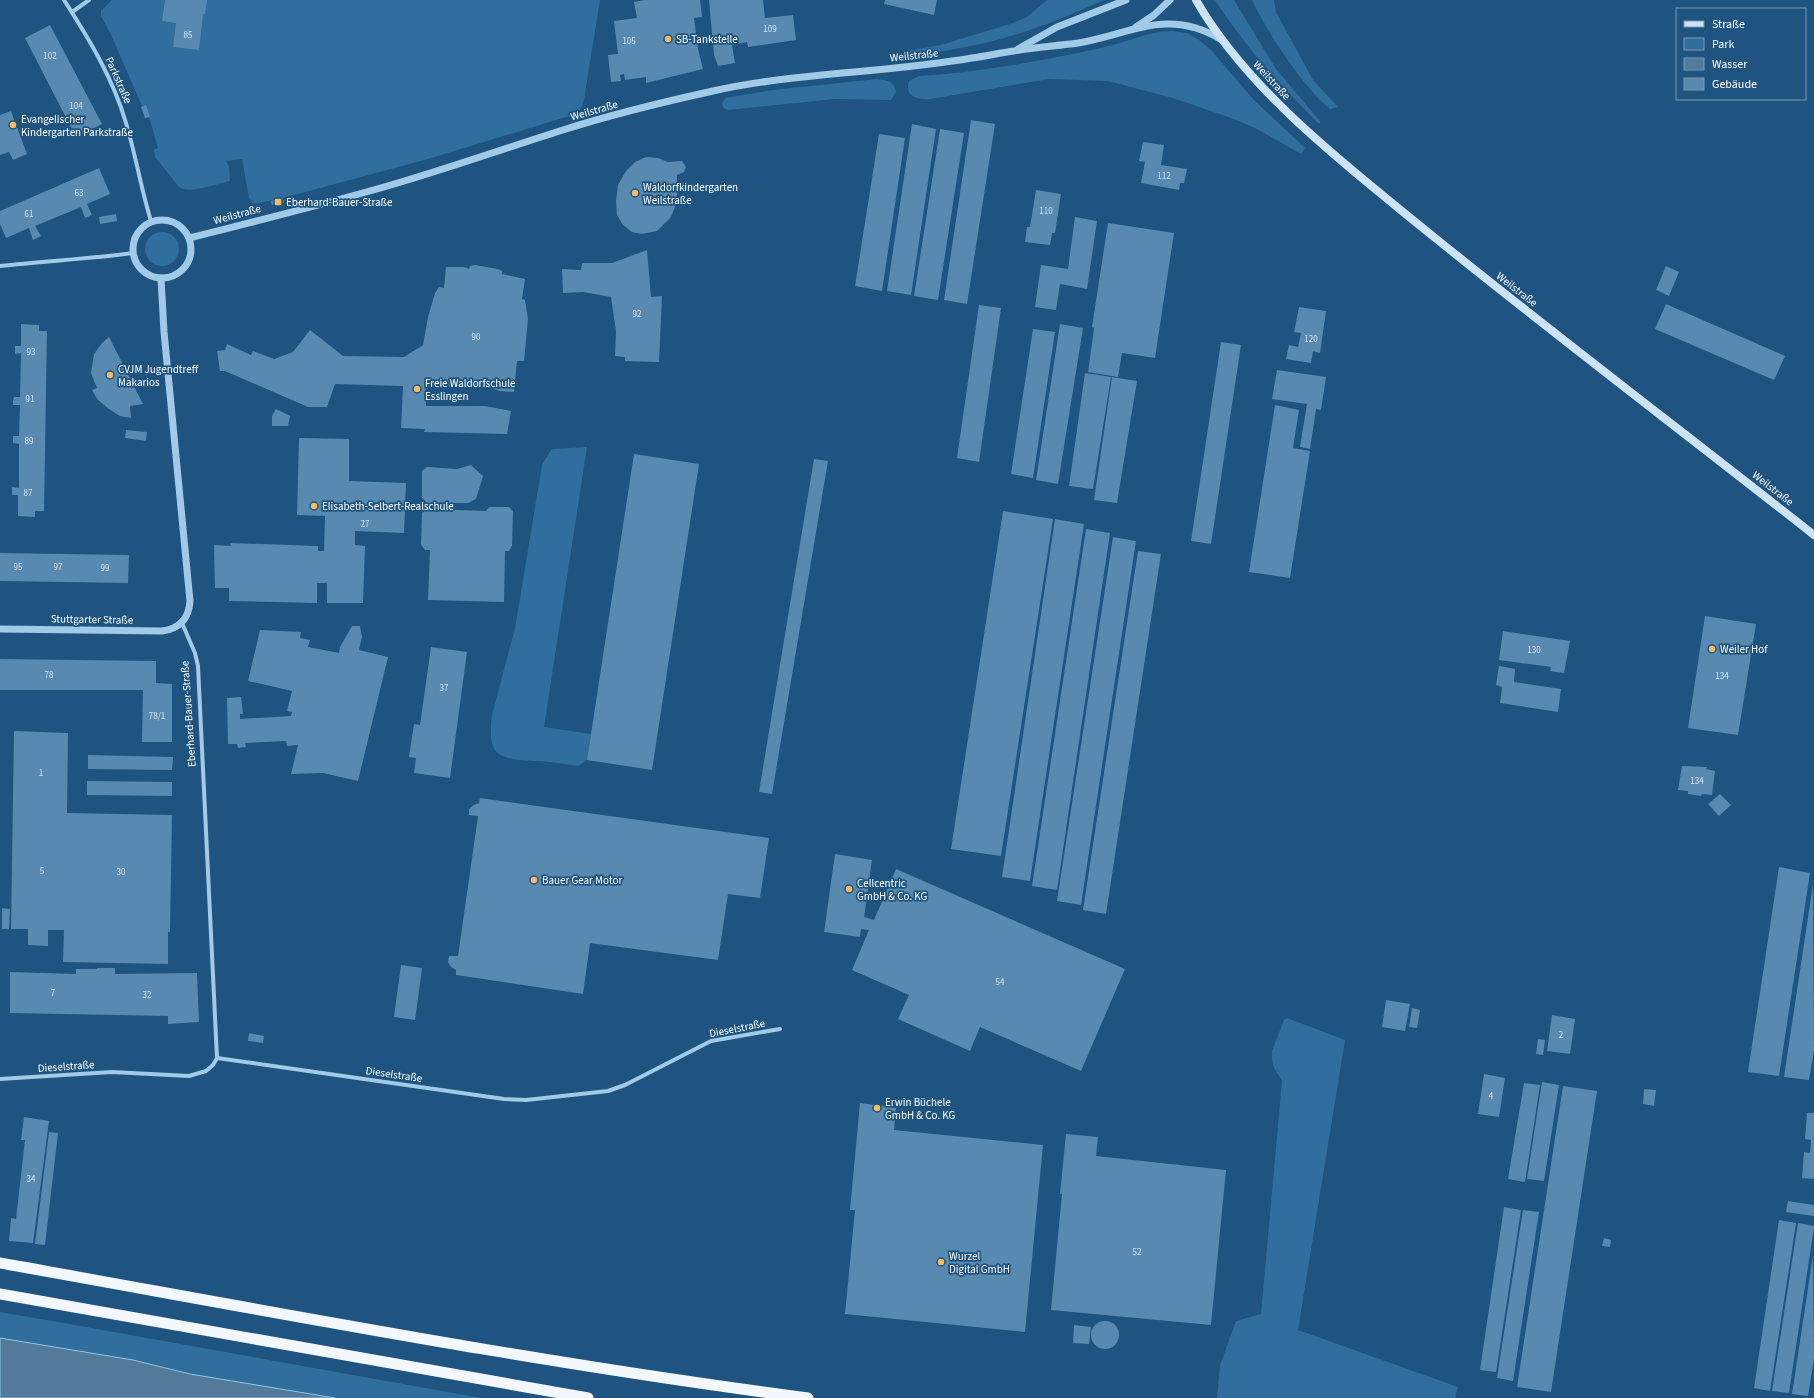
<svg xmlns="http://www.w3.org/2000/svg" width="1814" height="1398" viewBox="0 0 1814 1398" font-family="'Source Sans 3',sans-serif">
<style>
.green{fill:#306e9d}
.water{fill:#537a9a;stroke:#94c6ea}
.building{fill:#5789b1}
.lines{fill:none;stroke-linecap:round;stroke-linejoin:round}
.minor{stroke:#a1cae8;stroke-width:4}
.tertiary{stroke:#a1cae8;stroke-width:7}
.secondary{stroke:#cce3f6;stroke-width:8}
.trunk{stroke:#f2f8fe;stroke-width:11}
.poi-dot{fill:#f8ba60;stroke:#1e547f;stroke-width:1.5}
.labels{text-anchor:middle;stroke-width:3.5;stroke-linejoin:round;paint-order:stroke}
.number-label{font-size:9px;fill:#d5e2ec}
.poi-label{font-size:11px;fill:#fff;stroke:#1e547f;text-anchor:start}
.street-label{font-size:11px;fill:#fff;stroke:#1e547f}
</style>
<rect width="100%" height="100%" fill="#1e547f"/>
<g class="green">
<path d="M112,0H600L584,100L581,108L576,114L428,159L283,198L254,204L249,198L242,159L226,161L229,166L230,181C218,183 188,195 179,187L155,157L154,150L158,148L146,106H142L111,35L101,16V11Z"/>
<path d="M1047,0H1104C1079,11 1054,22 1027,31C988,44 948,51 908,56L904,54L906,51L941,45L1013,23L1027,17Z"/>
<path d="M1215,0H1234L1276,69L1320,121V123H1318C1280,85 1244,45 1215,0Z"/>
<path d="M1252,0H1274L1276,12L1313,80L1338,107L1330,109C1303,87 1267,32 1252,0Z"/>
<path d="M1172,31L1187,33L1199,40L1211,50L1253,99L1305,148L1301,154L1255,128L1234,119L1173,98L1108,81L1049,79L930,99C918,100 904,97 909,81L919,76C980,72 1041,61 1101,48C1125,43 1148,31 1172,31Z"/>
<path d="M877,79C887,80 894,81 896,92L891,100L835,99L728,110L723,108L722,103L726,98L773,90Z"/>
<circle cx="162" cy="249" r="17"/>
<path d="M587,447L544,727L591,734L587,760L578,766C564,764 550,761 535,761C497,759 487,756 492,715L515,628L542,465L551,450L554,449Z"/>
<polygon points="1287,1018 1345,1040 1298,1330 1458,1387 1455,1398 1217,1398 1220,1365 1236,1321 1261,1314 1282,1081 1273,1066 1272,1059 1272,1051 1284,1020"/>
<polygon points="0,1312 58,1322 481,1398 335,1398 190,1374 133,1360 0,1338"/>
</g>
<polygon class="water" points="0,1338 133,1360 190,1374 335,1398 0,1398"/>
<g class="building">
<polygon points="165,0 207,0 205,14 203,14 199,50 173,47 176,23 162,21"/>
<polygon points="645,0 700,0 702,17 694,18 698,49 703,69 646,83 646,77 625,80 624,74 620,75 621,81 611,82 608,55 618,54 614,21 637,18 634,2"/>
<polygon points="709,0 763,0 765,18 793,15 796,40 748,47 747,42 732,45 735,63 718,66 714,55"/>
<polygon points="885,0 937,0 934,15 884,4"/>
<polygon points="50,25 102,124 76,137 25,38"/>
<polygon points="146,105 150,117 145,118 141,107"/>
<polygon points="11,111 27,154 13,160 9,152 0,155 0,115"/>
<polygon points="971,120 995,124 967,304 944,300"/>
<polygon points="912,124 936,129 911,295 887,291"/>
<polygon points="940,129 964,133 938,300 914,296"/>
<polygon points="879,134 905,138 882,291 855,286"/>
<polygon points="1143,142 1164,145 1161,165 1187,169 1184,183 1180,183 1179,190 1141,183 1145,162 1139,161"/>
<polygon points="646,157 658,158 668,162 682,161 686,167 684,172 677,175 677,202 671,217 657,231 642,234 632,232 623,225 617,215 616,201 618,185 626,171 635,162"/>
<polygon points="99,168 110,194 87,204 92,215 85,218 81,207 35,226 41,236 33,240 29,228 6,238 0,224 0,211"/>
<polygon points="1036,190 1061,194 1055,233 1052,233 1050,245 1025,242 1027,227 1030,227"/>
<polygon points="283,198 284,203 272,205 271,201"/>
<polygon points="116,214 117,221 100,224 99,217"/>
<polygon points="1075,217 1097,221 1087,289 1060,284 1056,310 1035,307 1041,265 1068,269"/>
<polygon points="1108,223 1174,233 1155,358 1122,353 1118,377 1088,372 1094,328 1092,327"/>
<polygon points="647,250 651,297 662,296 659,362 625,361 625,357 615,356 616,331 611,297 583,292 563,293 562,269 581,270 582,263 612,263"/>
<polygon points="475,265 498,269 502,271 502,274 525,279 522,299 525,300 528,319 526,341 524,361 517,361 514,392 500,391 490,388 426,386 426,406 485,406 511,411 507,434 424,432 425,429 401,428 403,386 335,384 327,407 308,407 225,371 220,371 217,351 225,350 227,344 251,355 253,351 274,359 293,352 310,330 343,356 404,357 423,345 428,317 435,293 439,287 444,288 446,267 464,267 469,269 470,266"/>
<polygon points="1666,266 1679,272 1669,296 1656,290"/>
<polygon points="1666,304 1785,356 1774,380 1655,329"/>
<polygon points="979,305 1001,308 979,462 957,458"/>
<polygon points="1299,307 1326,311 1320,353 1313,351 1311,363 1286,359 1289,345 1298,347 1301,333 1294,332"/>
<polygon points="21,324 39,325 39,331 47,331 44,511 35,511 35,517 18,516 18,495 12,495 12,487 19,488 19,444 13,443 13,436 19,436 20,405 13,405 13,401 14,397 20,397 21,353 15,354 15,346 21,346"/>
<polygon points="1060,324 1083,328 1058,484 1036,480"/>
<polygon points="1033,329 1055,332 1033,478 1011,474"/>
<polygon points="109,337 143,404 130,406 131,418 120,416 109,409 98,400 92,390 97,388 91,373 94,354 102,343"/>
<polygon points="1221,342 1241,345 1211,544 1191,541"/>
<polygon points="1277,370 1326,377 1321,410 1316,409 1310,449 1300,447 1307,404 1272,399"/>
<polygon points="1085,373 1111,377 1093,489 1069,486"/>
<polygon points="1112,377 1137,381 1117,503 1094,500"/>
<polygon points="1275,405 1299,410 1293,448 1310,451 1290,578 1249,572"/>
<polygon points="276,409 290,416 288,426 272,426 272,416"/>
<polygon points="126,430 147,432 146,441 125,438"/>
<polygon points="299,438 349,439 349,481 406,483 404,533 355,531 355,545 365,546 363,603 327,603 327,583 317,583 317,603 229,601 229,588 215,588 214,545 231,546 230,543 318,546 318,551 324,551 325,516 297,515"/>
<polygon points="634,454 699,464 652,770 587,760"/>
<polygon points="814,459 828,461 772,794 759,792"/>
<polygon points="471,465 483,476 476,499 468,503 427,503 422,498 422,471 427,467 457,469"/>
<polygon points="489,507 509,507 513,511 512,546 509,551 505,551 504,602 428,600 430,550 425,550 421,545 422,513 426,509 486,511"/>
<polygon points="1003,511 1053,519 1001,856 951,849"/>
<polygon points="1055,519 1084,524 1030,881 1002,877"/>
<polygon points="1086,529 1110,533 1057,890 1032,886"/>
<polygon points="1113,537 1136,541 1081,905 1057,901"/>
<polygon points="1138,551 1161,554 1106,914 1083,910"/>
<polygon points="0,553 129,555 128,583 0,581"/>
<polygon points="1705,616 1756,624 1738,735 1688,728"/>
<polygon points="352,626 360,626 362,637 359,650 388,657 358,781 323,773 291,774 298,745 287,746 286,741 245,743 246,747 238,748 237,744 228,744 227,698 241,697 243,714 240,714 240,719 291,716 292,712 287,711 292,691 248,681 260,630 301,632 300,638 310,640 308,647 339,653 340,647"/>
<polygon points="1503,631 1570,641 1564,673 1550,671 1551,667 1499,660"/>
<polygon points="431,647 467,652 450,778 414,773 416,758 409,757 414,724 420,725"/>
<polygon points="0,659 156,661 156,683 172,684 172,742 142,742 143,690 0,690"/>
<polygon points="1499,666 1515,669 1514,682 1561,689 1558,712 1500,703 1502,687 1496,685"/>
<polygon points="14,731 68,733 67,813 172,815 170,932 168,932 168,964 63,962 64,930 48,930 48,946 28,945 28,929 11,929"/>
<polygon points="88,755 173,757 172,770 88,769"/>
<polygon points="1682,766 1707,767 1706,769 1715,771 1712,795 1702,794 1701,796 1688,794 1688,791 1678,790"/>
<polygon points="87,781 172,782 172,796 87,795"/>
<polygon points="1720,794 1731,805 1719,816 1708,804"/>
<polygon points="480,798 769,838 760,898 728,894 718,960 590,943 583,994 456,975 456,970 451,967 448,962 449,956 458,956 478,816 469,815 469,809 474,805 479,803"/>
<polygon points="835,854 872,860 864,917 874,920 896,869 1125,969 1081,1071 980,1027 970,1051 898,1019 909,995 852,970 869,930 861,929 860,937 824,932"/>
<polygon points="1779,867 1810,873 1779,1076 1748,1072"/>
<polygon points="1813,884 1814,1051 1809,1080 1784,1077"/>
<polygon points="2,908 10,909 9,929 2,929"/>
<polygon points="401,965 422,968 415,1020 394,1017"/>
<polygon points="97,968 115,968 115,974 197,973 199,1022 168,1024 168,1016 10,1013 10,972 76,974 76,969 97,969"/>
<polygon points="1386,1000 1410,1004 1405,1031 1382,1027"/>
<polygon points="1412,1008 1420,1010 1417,1028 1409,1027"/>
<polygon points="1552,1015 1575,1019 1570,1054 1547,1051"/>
<polygon points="249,1033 264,1036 263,1043 248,1041"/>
<polygon points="1538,1039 1545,1040 1543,1055 1536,1054"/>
<polygon points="1484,1074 1505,1078 1499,1117 1478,1114"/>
<polygon points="1542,1082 1559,1085 1544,1181 1527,1179"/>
<polygon points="1524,1083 1540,1085 1525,1182 1508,1179"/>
<polygon points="1563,1086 1597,1091 1551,1392 1517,1387"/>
<polygon points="1644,1089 1656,1090 1654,1106 1643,1104"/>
<polygon points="860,1103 896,1108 894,1130 1043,1145 1025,1332 845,1314 855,1210 850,1210"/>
<polygon points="1807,1113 1814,1113 1814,1179 1802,1178 1804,1152 1810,1153 1811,1140 1805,1139"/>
<polygon points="24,1117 49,1121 33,1243 9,1241 11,1218 16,1219 25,1140 21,1140"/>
<polygon points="49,1132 58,1133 45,1245 35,1244"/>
<polygon points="1066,1134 1098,1137 1096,1156 1226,1170 1211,1325 1051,1310 1062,1194 1060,1194"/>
<polygon points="1788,1201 1814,1205 1814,1216 1786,1212"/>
<polygon points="1504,1207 1521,1210 1496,1372 1480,1370"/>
<polygon points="1523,1210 1539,1212 1513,1381 1497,1378"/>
<polygon points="1779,1220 1796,1223 1770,1391 1754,1388"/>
<polygon points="1798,1223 1814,1226 1814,1227 1789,1393 1772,1391"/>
<polygon points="1604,1238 1611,1240 1610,1247 1602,1246"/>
<polygon points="1813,1255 1814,1359 1808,1396 1792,1394"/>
<circle cx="1105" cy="1335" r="14"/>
<polygon points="1074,1325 1091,1327 1089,1344 1073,1343"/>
</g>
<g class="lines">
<g class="minor">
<path d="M64,0C89,39 113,78 126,123C136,156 141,189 151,221"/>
<polyline points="72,12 89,0"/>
<path d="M0,266C44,261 89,259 133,253"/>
<polyline points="217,1058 504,1099 526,1100 608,1091 625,1085 711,1041 780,1029"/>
<polyline points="0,1079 112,1072 189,1076 206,1071 213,1065 217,1058 198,666 195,653 182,623"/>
</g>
<g class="tertiary">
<polyline points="1136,27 1154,15 1170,0"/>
<polyline points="1018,49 1057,27 1126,0"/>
<circle cx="162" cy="249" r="29"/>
<path d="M189,238C260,220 331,203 401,182C455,166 509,147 563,130C613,114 663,102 713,91C799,72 886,73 972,58C986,56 1000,53 1014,51C1035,47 1057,46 1078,43C1131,34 1168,7 1222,40"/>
<path d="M0,629L162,631C179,629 189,619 190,601L164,332L161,278"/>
</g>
<path class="secondary" d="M1196,0C1249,93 1352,170 1434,237C1559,338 1687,435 1814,535"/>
<g class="trunk">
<path d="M0,1263C269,1311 537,1363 808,1398"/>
<polyline points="0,1294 588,1398"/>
</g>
</g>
<g class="poi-dot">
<circle cx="668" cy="39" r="4"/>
<circle cx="13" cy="125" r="4"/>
<circle cx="635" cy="193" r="4"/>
<rect x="274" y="198" width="8" height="8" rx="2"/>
<circle cx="110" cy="375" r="4"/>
<circle cx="417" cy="389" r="4"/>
<circle cx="314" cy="506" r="4"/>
<circle cx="1712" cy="649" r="4"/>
<circle cx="534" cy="880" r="4"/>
<circle cx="849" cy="889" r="4"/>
<circle cx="877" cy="1108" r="4"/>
<circle cx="941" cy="1262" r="4"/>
</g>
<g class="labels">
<g class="number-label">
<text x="770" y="32">109</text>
<text x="188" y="38">85</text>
<text x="629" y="44">105</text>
<text x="50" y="59">102</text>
<text x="76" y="109">104</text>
<text x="1164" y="179">112</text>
<text x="79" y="196">63</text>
<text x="1046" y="214">110</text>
<text x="29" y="217">61</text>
<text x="637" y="317">92</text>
<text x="476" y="340">90</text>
<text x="1311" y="342">120</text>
<text x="31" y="355">93</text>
<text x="30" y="402">91</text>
<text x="29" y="444">89</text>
<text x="28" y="496">87</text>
<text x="365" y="527">27</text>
<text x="18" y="570">95</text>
<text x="58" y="570">97</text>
<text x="105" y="571">99</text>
<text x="1534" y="653">130</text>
<text x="49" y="678">78</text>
<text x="1722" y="679">134</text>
<text x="444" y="691">37</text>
<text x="157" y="719">78/1</text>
<text x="41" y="776">1</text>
<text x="1697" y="784">134</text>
<text x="42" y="874">5</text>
<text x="121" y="875">30</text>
<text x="1000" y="985">54</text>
<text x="53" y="996">7</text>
<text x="147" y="998">32</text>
<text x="1561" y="1038">2</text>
<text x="1491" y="1099">4</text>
<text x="31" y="1182">34</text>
<text x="1137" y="1255">52</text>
</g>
<g class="poi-label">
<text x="676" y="43">SB-Tankstelle</text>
<text x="21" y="123">Evangelischer<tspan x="21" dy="13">Kindergarten Parkstraße</tspan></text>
<text x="643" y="191">Waldorfkindergarten<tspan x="643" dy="13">Weilstraße</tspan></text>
<text x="286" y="206">Eberhard-Bauer-Straße</text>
<text x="118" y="373">CVJM Jugendtreff<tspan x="118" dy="13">Makarios</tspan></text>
<text x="425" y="387">Freie Waldorfschule<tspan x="425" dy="13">Esslingen</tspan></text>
<text x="322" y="510">Elisabeth-Selbert-Realschule</text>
<text x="1720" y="653">Weiler Hof</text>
<text x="542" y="884">Bauer Gear Motor</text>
<text x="857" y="887">Cellcentric<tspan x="857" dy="13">GmbH &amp; Co. KG</tspan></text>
<text x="885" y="1106">Erwin Büchele<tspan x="885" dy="13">GmbH &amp; Co. KG</tspan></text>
<text x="949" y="1260">Wurzel<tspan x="949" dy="13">Digital GmbH</tspan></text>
</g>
<g class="street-label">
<text transform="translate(914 55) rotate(-6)" y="4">Weilstraße</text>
<text transform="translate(119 80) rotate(66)" y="4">Parkstraße</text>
<text transform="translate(1272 80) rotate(47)" y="4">Weilstraße</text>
<text transform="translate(594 110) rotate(-16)" y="4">Weilstraße</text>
<text transform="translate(237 214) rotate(-15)" y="4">Weilstraße</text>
<text transform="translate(1517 289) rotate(38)" y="4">Weilstraße</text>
<text transform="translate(1773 488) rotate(38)" y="4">Weilstraße</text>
<text transform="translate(92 619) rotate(1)" y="4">Stuttgarter Straße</text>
<text transform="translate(188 714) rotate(-94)" y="4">Eberhard-Bauer-Straße</text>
<text transform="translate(737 1028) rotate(-11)" y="4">Dieselstraße</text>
<text transform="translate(66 1066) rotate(-4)" y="4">Dieselstraße</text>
<text transform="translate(394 1074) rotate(8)" y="4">Dieselstraße</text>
</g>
</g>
<rect x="1676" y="8" width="130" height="92" fill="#1e547f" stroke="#7898b2"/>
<rect x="1684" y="21" width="20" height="6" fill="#cce3f6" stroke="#7898b2"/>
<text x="1712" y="28" font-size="12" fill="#ffffff">Straße</text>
<rect x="1684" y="38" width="20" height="12" fill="#306e9d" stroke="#7898b2"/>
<text x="1712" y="48" font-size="12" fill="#ffffff">Park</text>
<rect x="1684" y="58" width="20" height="12" fill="#537a9a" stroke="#7898b2"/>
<text x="1712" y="68" font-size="12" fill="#ffffff">Wasser</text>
<rect x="1684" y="78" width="20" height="12" fill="#5789b1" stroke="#7898b2"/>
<text x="1712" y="88" font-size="12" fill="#ffffff">Gebäude</text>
</svg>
